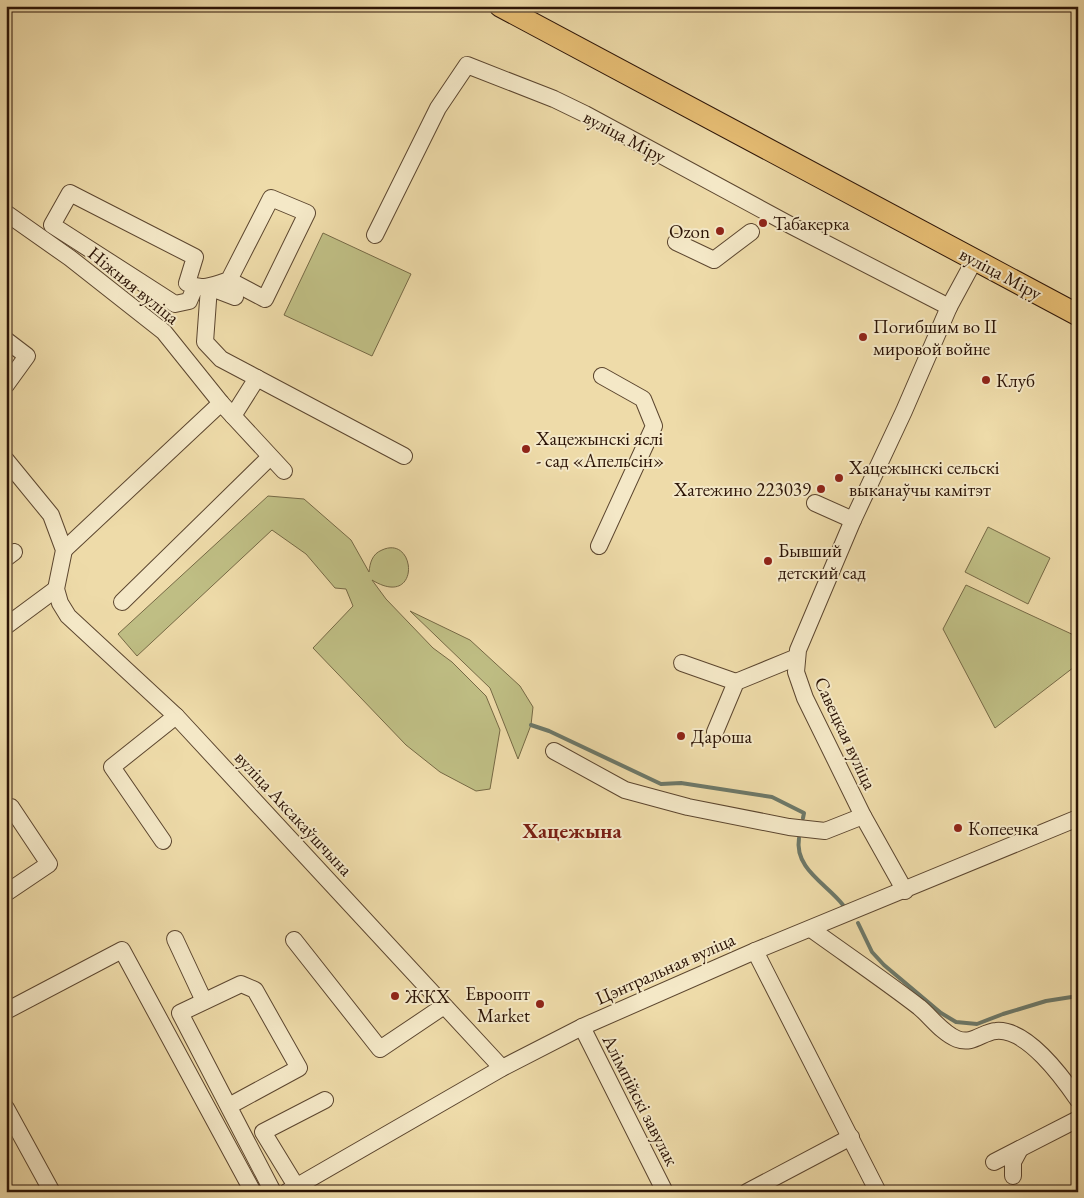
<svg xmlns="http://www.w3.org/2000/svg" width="1084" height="1198" viewBox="0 0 1084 1198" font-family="'EB Garamond',serif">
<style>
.green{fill:#bfbe84;stroke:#766945}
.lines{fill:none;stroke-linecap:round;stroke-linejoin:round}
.stream{stroke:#6d7868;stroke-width:4}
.minor-casing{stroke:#5c462f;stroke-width:18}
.major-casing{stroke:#2c1406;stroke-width:23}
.minor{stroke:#f4e8c7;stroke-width:16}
.major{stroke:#e7be74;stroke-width:21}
.poi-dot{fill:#8f2418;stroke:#f4e8c7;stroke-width:2}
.labels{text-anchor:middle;stroke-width:4;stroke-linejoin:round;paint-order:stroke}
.street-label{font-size:19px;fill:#2c1406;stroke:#f4e8c7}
.poi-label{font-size:19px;fill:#2c1406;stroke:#f4e8c7;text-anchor:start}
.quarter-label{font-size:21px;font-weight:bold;fill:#7a1f14;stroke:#f4e8c7}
</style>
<rect width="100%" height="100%" fill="#eedba9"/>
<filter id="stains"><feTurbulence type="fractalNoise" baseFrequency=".004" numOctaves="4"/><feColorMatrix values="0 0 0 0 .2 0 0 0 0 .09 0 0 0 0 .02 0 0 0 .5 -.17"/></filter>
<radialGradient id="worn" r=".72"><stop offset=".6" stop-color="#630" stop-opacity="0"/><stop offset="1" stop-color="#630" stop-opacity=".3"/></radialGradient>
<g class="green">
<polygon points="323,233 411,274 372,356 284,315"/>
<path d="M268,496L304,499L351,540L369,572C370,563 372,554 382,550C417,534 421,610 372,580L386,599L433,648L452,662L486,696L500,730L490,789L476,791L440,772L406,745L313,648L353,606L346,589L335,588L306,554L272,530L137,656L118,634Z"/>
<polygon points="988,527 1050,558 1028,604 965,572"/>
<polygon points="966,585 1078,637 1078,664 995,728 943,629"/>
<polygon points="410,611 470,640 520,686 533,707 531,725 518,759 490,688"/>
</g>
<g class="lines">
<g class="stream">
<polyline points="531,725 549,731 661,784 681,783 772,797 804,813 803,818"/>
<path d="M799,838C794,869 827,884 843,905"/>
<polyline points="858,923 872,952 884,965 941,1013 956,1022 977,1024 1003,1014 1046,1001 1078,996"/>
</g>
<g class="minor-casing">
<g id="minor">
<polyline points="6,213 70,258 164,332 221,403"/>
<polyline points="375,235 438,108 467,65 554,99 585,114 792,226 949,307"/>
<polyline points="676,242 714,260 751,232"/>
<path d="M195,287L189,301L175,304L52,225L70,193L195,257L187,283C201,291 215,285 229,280L271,198L307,213L265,299L229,280"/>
<polyline points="235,297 209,287 205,342 221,359 404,456"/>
<polyline points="6,340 27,356 6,385"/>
<polyline points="233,416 257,378"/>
<polyline points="6,460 51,515 64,550 56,589 60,603 68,616 176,716 502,1068"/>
<polyline points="815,503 853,520"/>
<polyline points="599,546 654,426 643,399 602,376"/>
<polyline points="64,550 221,403 284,471"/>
<polyline points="6,558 14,552"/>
<polyline points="122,602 270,457"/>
<polyline points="6,626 56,589"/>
<polyline points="682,663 736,682"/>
<polyline points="715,732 736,682 797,657"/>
<polyline points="554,751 625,790 688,807 789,827 825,831 863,816"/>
<polyline points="6,811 11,807 49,864 6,893"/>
<polyline points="163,841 112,767 176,716"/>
<polyline points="905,891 863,816 805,698 796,672 798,650 853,520 904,411 949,307 975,259"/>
<path d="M811,929C847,955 884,980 919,1007C931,1017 942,1033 957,1039C973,1045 982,1032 996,1031C1027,1028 1063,1078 1078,1100"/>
<polyline points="175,939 204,1001"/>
<polyline points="294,940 380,1049 444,1006"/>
<polyline points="755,951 878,1192"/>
<polyline points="6,1011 122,950 253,1192"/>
<polyline points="582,1027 665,1192"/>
<polyline points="229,1106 299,1068 255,990 241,984 180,1013 273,1192"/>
<polyline points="6,1108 52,1192"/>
<polyline points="994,1162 1078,1119"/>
<polyline points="1013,1176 1013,1162 1020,1149"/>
<polyline points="296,1186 263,1132 325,1100"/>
<polyline points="287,1192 502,1068 582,1027 755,951 1078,818"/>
<polyline points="747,1192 851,1137"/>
</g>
</g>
<g class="major-casing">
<polyline id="major" points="500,6 1078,315"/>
</g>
<use href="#minor" class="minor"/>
<use href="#major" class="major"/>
</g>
<g class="poi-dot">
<circle cx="763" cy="223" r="5"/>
<circle cx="720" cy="231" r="5"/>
<circle cx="863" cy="337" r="5"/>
<circle cx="986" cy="380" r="5"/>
<circle cx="526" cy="449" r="5"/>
<circle cx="839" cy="478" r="5"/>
<circle cx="821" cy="489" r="5"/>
<circle cx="768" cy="561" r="5"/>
<circle cx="681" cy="736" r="5"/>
<circle cx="958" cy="828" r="5"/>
<circle cx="395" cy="996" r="5"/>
<circle cx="540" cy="1004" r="5"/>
</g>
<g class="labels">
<g class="street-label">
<text transform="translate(625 136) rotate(28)" y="7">вуліца Міру</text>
<text transform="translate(1001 273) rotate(28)" y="7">вуліца Міру</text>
<text transform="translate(134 285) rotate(39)" y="7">Ніжняя вуліца</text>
<text transform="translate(846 733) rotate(65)" y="7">Савецкая вуліца</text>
<text transform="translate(294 813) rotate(47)" y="7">вуліца Аксакаўшчына</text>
<text transform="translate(665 968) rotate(-24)" y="7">Цэнтральная вуліца</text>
<text transform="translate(641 1100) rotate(63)" y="7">Алімпійскі завулак</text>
</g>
<g class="poi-label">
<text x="773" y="230">Табакерка</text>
<text x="710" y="238" text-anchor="end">Ozon</text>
<text x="873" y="333">Погибшим во II<tspan x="873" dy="22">мировой войне</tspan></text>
<text x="996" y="387">Клуб</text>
<text x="536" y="445">Хацежынскі яслі<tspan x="536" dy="22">- сад «Апельсін»</tspan></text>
<text x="849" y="474">Хацежынскі сельскі<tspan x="849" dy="22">выканаўчы камітэт</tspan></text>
<text x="811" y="496" text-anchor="end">Хатежино 223039</text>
<text x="778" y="557">Бывший<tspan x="778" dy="22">детский сад</tspan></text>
<text x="691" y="743">Дароша</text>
<text x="968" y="835">Копеечка</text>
<text x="530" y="1000" text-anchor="end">Евроопт<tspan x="530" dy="22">Market</tspan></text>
<text x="405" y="1003">ЖКХ</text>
</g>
<g class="quarter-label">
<text x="572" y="838">Хацежына</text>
</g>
</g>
<rect width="1084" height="1198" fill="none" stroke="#eedba9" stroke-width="25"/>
<rect x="8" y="8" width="1069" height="1183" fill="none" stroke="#2c1406" stroke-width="2.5"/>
<rect x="12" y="12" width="1059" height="1173" fill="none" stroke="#2c1406"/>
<rect width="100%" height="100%" filter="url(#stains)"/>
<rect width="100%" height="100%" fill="url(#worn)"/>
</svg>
